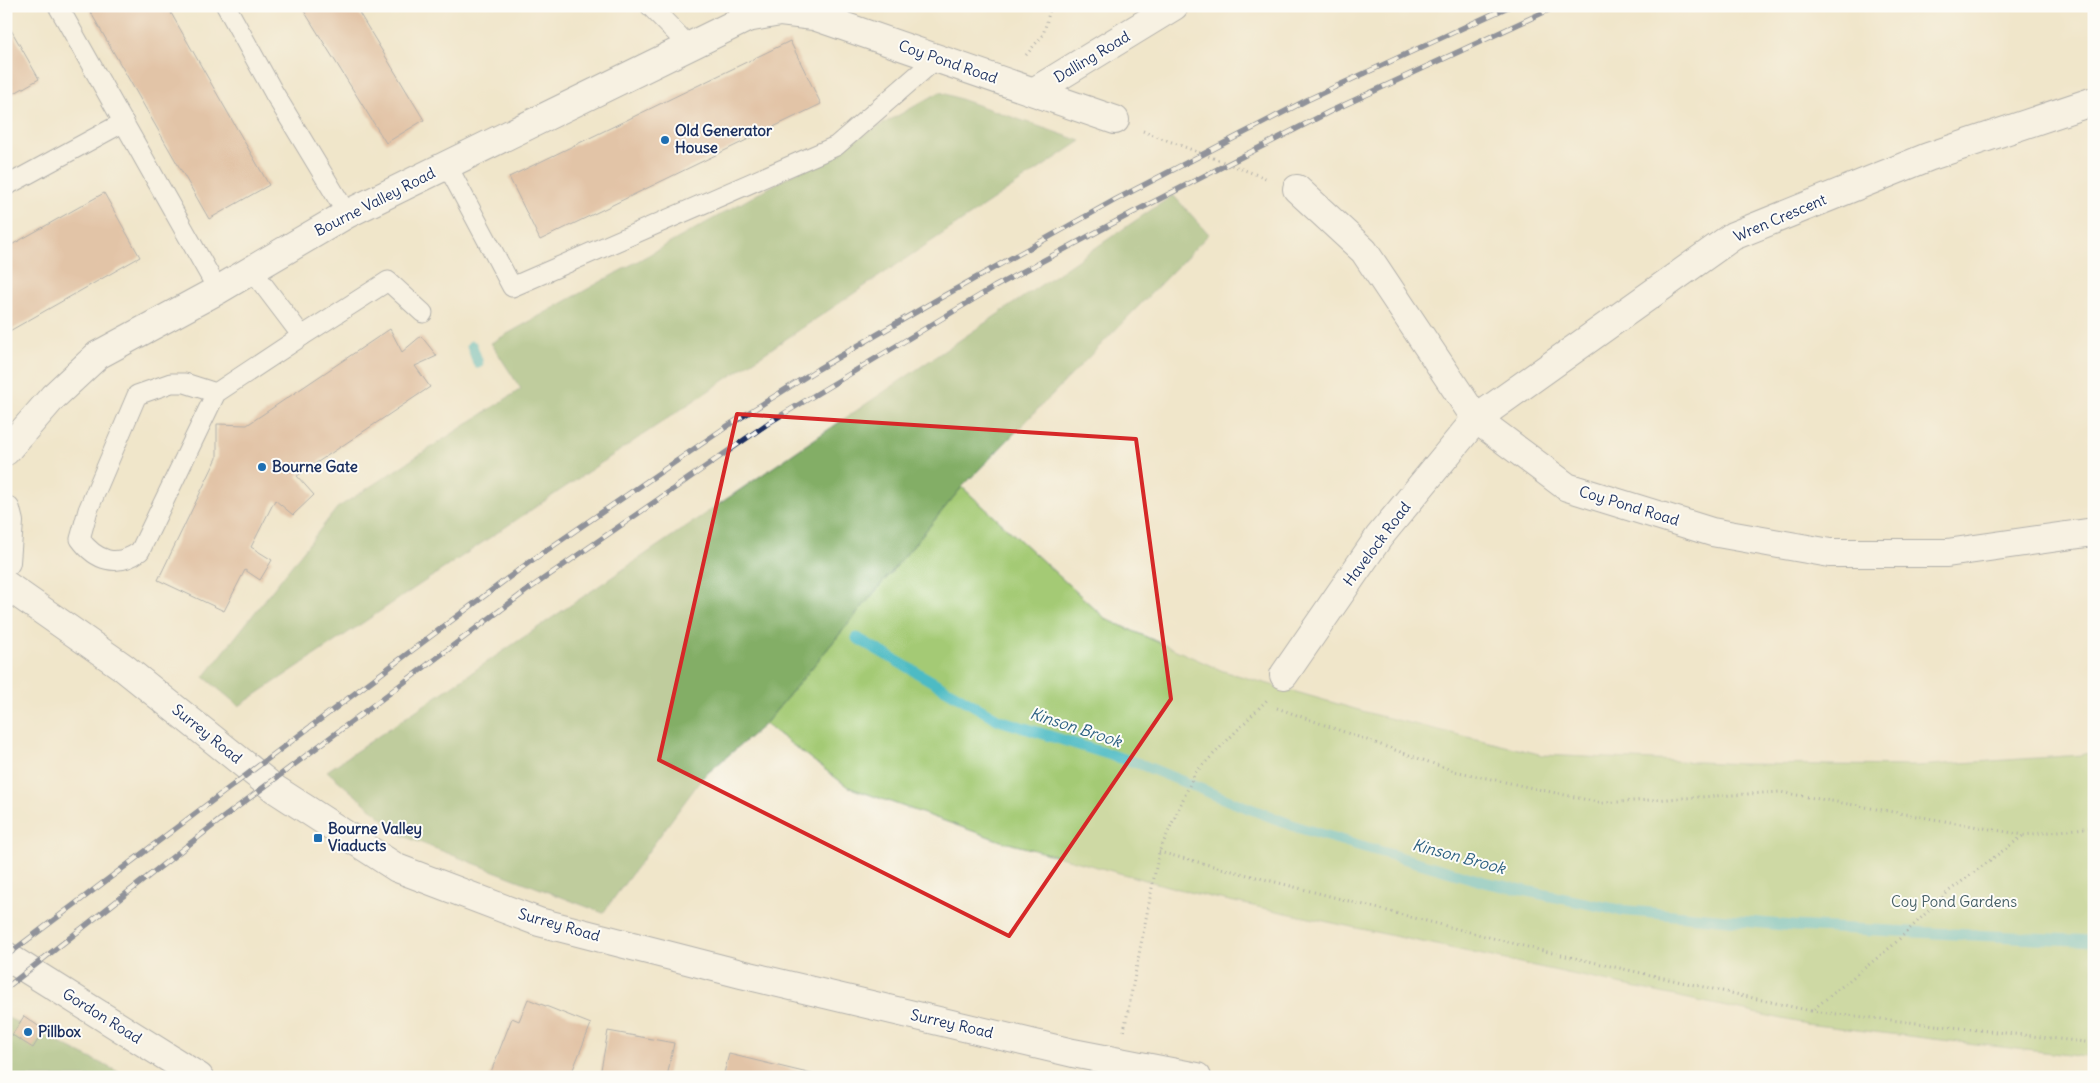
<svg xmlns="http://www.w3.org/2000/svg" width="2100" height="1083" viewBox="0 0 2100 1083" font-family="Delius,sans-serif">
<style>
.green{fill:#a4ca75;stroke:#607c6a}
.forest{fill:#83ae66;stroke:#4f6e62}
.lines{fill:none;stroke-linecap:round;stroke-linejoin:round}
.stream{stroke:#4dbbc4;stroke-width:11}
.building{fill:#d19b7d}
.service-casing{stroke:#666f84;stroke-width:21}
.minor-casing{stroke:#666f84;stroke-width:30}
.tertiary-casing{stroke:#666f84;stroke-width:30}
.path{stroke:#666f84;stroke-width:3;stroke-dasharray:1 4;stroke-linecap:butt}
.service{stroke:#fff;stroke-width:19}
.minor{stroke:#fff;stroke-width:28}
.tertiary{stroke:#fff;stroke-width:28}
.rail-casing{stroke:#1b2f5e;stroke-width:5.5}
.rail{stroke:#fdfcf7;stroke-width:4;stroke-dasharray:11;stroke-linecap:butt}
.marked{fill:none;stroke:#d62828;stroke-width:4;stroke-linejoin:round}
.poi-dot{fill:#1f6fb2;stroke:#fdfcf7;stroke-width:2}
.labels{text-anchor:middle;stroke-width:4;stroke-linejoin:round;paint-order:stroke}
.street-label{font-size:15px;fill:#1b2f5e;stroke:#fdfcf7}
.poi-label{font-size:15px;font-weight:bold;fill:#1b2f5e;stroke:#fdfcf7;text-anchor:start}
.park-label{font-size:15px;fill:#445e65;stroke:#fdfcf7}
.water-label{font-size:16px;font-style:italic;fill:#2c6082;stroke:#fdfcf7}
</style>
<rect width="100%" height="100%" fill="#fdfcf7"/>
<filter id="ink" filterUnits="userSpaceOnUse"><feTurbulence type="fractalNoise" baseFrequency=".02" numOctaves="2"/><feDisplacementMap in="SourceGraphic" scale="10" xChannelSelector="R" yChannelSelector="G"/><feConvolveMatrix kernelMatrix="1 2 1 2 8 2 1 2 1" color-interpolation-filters="sRGB"/></filter>
<filter id="wash" filterUnits="userSpaceOnUse"><feTurbulence type="fractalNoise" baseFrequency=".0096" numOctaves="4" result="noise"/><feDisplacementMap in="SourceGraphic" scale="20" xChannelSelector="R" yChannelSelector="G"/><feGaussianBlur stdDeviation="1.12" result="paint"/><feColorMatrix in="noise" values="0 0 0 0 0 0 0 0 0 0 0 0 0 0 0 0 0 1.4 0 .05"/><feComposite in="paint" operator="in"/></filter>
<g filter="url(#wash)">
<rect width="100%" height="100%" fill="#f0e6cb"/>
<polygon class="green" points="962,487 1106,619 1223,671 1376,715 1543,755 1744,764 1916,766 2081,755 2094,752 2094,1058 1806,1024 1197,894 1001,841 848,787 765,724"/>
<g class="forest">
<polygon points="940,92 1081,141 239,706 204,677 337,508 521,389 491,343"/>
<polygon points="1173,195 1209,234 962,487 765,724 703,777 603,913 403,836 327,771"/>
<polygon points="6,1017 129,1077 6,1077"/>
</g>
<g class="lines">
<g class="stream">
<polyline points="472,346 478,363"/>
<polyline points="857,638 999,720 1140,764 1230,801 1300,828 1488,883 1619,910 1794,926 2094,941"/>
</g>
</g>
<g id="blocks">
<g class="building">
<polygon points="87,6 167,6 269,185 209,219"/>
<polygon points="301,6 355,6 424,120 386,143"/>
<polygon points="6,21 39,79 6,98"/>
<polygon points="790,41 821,104 540,240 509,177"/>
<polygon points="104,193 140,257 6,333 6,248"/>
<polygon points="390,329 402,352 421,336 437,356 415,366 430,387 297,476 314,495 293,515 275,500 251,547 272,560 260,580 245,570 224,611 158,580 217,458 217,424 247,425"/>
<polygon points="528,999 591,1024 570,1077 489,1077 512,1018 519,1021"/>
<polygon points="24,1016 44,1030 33,1048 12,1035"/>
<polygon points="608,1031 674,1043 667,1077 608,1077 600,1075"/>
<polygon points="729,1054 820,1076 820,1077 723,1077"/>
</g>
</g>
</g>
<g filter="url(#ink)">
<use href="#blocks" fill-opacity="0" stroke="#666f84" stroke-width="1"/>
<g class="lines">
<g class="service-casing">
<g id="service">
<polyline points="58,6 218,290"/>
<polyline points="226,6 274,93 347,214"/>
<polyline points="650,6 688,45"/>
<polyline points="447,165 512,287 836,146 936,59"/>
<polyline points="6,186 124,122"/>
<polyline points="302,336 388,281 423,313"/>
<path d="M216,393L185,383H171L137,395L88,510L80,539C96,561 117,568 140,551L216,393L302,336L252,270"/>
</g>
</g>
<g class="minor-casing">
<g id="minor">
<polyline points="1035,91 1174,6"/>
<polyline points="1297,189 1364,251 1476,419 1567,487 1712,532 1830,553 1947,553 2094,532"/>
<polyline points="6,451 53,397 98,355 218,290 347,214 747,18 780,12 814,16 1115,120"/>
<polyline points="1284,675 1379,537 1476,419 1733,236 1928,157 2094,101"/>
<polyline points="6,956 199,1077"/>
</g>
</g>
<g class="tertiary-casing">
<g id="tertiary">
<polyline points="6,510 9,522 6,562"/>
<polyline points="6,585 123,667 275,789 397,868 539,922 741,974 1073,1053 1197,1077"/>
</g>
</g>
<g class="path">
<polyline points="1026,55 1043,35 1051,6"/>
<polyline points="1143,131 1268,179"/>
<polyline points="1277,708 1454,771 1602,803 1780,792 2024,835 2094,827"/>
<polyline points="1159,852 1539,950 1811,1011 1892,946 1949,891 2024,835"/>
<polyline points="1811,1011 2094,1043"/>
<polyline points="1124,1031 1159,852 1195,773 1267,700"/>
</g>
<use href="#service" class="service"/>
<use href="#minor" class="minor"/>
<use href="#tertiary" class="tertiary"/>
<g class="rail-casing">
<g id="rail">
<polyline points="6,956 528,563 729,425 818,369 940,298 1115,200 1307,100 1510,6"/>
<polyline points="6,988 220,820 526,591 770,422 994,287 1132,213 1329,112 1557,6"/>
</g>
</g>
<use href="#rail" class="rail"/>
</g>
</g>
<path d="M0 0H2100V1083H0ZM737,414L1136,439L1171,699L1009,936L659,760Z" fill="#f0e6cb" fill-opacity=".55" fill-rule="evenodd"/>
<path class="marked" d="M737,414L1136,439L1171,699L1009,936L659,760Z"/>
<g class="poi-dot">
<circle cx="665" cy="140" r="5"/>
<circle cx="262" cy="467" r="5"/>
<rect x="313" y="833" width="10" height="10" rx="2.5"/>
<circle cx="28" cy="1032" r="5"/>
</g>
<g class="labels">
<g class="street-label">
<text transform="translate(1092 57) rotate(-31)" y="5">Dalling Road</text>
<text transform="translate(948 62) rotate(19)" y="5">Coy Pond Road</text>
<text transform="translate(375 202) rotate(-27)" y="5">Bourne Valley Road</text>
<text transform="translate(1780 218) rotate(-23)" y="5">Wren Crescent</text>
<text transform="translate(1629 506) rotate(17)" y="5">Coy Pond Road</text>
<text transform="translate(1377 544) rotate(-53)" y="5">Havelock Road</text>
<text transform="translate(207 734) rotate(39)" y="5">Surrey Road</text>
<text transform="translate(559 925) rotate(16)" y="5">Surrey Road</text>
<text transform="translate(102 1016) rotate(32)" y="5">Gordon Road</text>
<text transform="translate(952 1024) rotate(13)" y="5">Surrey Road</text>
</g>
<g class="poi-label">
<text x="675" y="136">Old Generator<tspan x="675" dy="17">House</tspan></text>
<text x="272" y="472">Bourne Gate</text>
<text x="328" y="834">Bourne Valley<tspan x="328" dy="17">Viaducts</tspan></text>
<text x="38" y="1037">Pillbox</text>
</g>
<g class="park-label">
<text x="1954" y="907">Coy Pond Gardens</text>
</g>
<g class="water-label">
<text transform="translate(1076 727) rotate(18)" y="6">Kinson Brook</text>
<text transform="translate(1459 856) rotate(15)" y="6">Kinson Brook</text>
</g>
</g>
<rect width="2100" height="1083" fill="none" stroke="#fdfcf7" stroke-width="25"/>
</svg>
